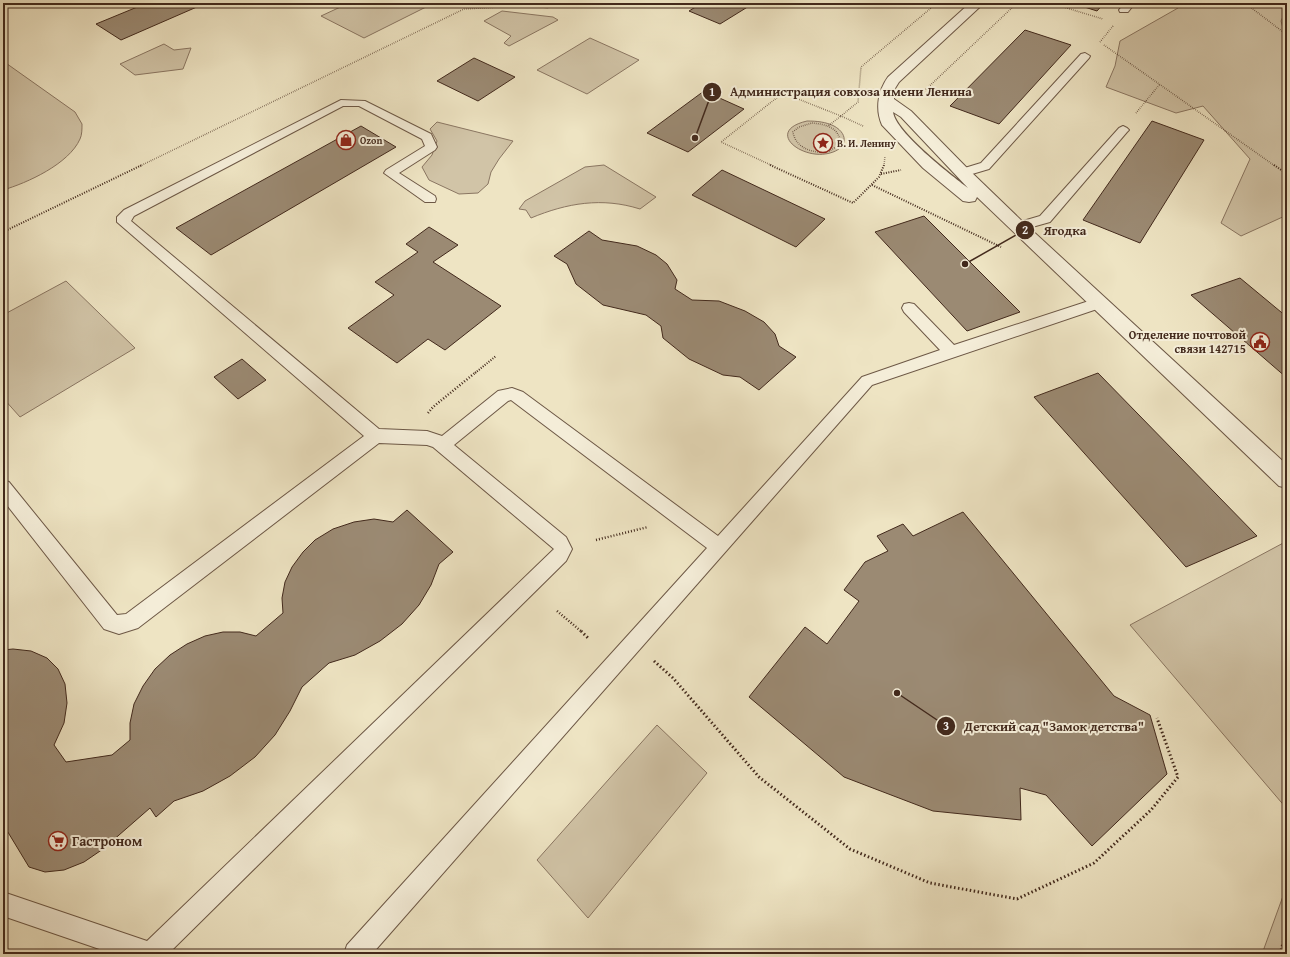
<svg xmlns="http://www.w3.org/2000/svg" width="1290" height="957" viewBox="0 0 1290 957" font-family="'Gentium Book Plus',serif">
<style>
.green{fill:#d1c4a7;stroke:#8a7662}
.building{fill:#9b8a73;stroke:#42291c}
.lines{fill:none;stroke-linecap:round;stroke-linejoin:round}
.service-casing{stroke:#6d5846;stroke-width:2}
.minor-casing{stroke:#6d5846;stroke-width:2}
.path-far3{stroke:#42291c;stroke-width:1.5;stroke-dasharray:0.5 1.5;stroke-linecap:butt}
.path-far2{stroke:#42291c;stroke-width:2;stroke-dasharray:1 1.5;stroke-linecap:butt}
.path-far1{stroke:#42291c;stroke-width:2.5;stroke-dasharray:1 2;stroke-linecap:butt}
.path{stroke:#42291c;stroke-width:3;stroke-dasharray:1.5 2.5;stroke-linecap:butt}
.service{fill:#f4edd8;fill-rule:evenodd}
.minor{fill:#f4edd8;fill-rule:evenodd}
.labels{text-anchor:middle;stroke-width:4;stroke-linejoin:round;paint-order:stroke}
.far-poi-label{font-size:10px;font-weight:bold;fill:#42291c;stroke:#f4edd8;text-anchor:start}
.poi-label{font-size:12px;font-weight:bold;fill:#42291c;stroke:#f4edd8;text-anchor:end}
.near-poi-label{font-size:14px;font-weight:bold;fill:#42291c;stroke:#f4edd8;text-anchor:start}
.leader{fill:none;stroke:#42291c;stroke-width:1.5}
.callout-dot{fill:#42291c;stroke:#f4edd8;stroke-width:1.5}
.mark-label{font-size:12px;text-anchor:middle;font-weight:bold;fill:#fff}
.callout-label{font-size:13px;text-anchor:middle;font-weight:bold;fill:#42291c;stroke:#f4edd8;stroke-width:4;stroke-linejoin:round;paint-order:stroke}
</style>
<rect width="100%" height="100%" fill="#eee4c3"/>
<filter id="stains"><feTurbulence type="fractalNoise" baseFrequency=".005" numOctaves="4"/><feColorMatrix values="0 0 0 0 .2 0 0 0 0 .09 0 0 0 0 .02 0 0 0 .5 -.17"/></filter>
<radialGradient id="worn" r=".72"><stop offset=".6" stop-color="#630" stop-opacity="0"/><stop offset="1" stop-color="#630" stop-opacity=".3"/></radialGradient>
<g class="green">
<polygon points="349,3 434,3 364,38 321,16"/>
<polygon points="1174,3 1287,3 1287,8 1281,21 1287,43 1287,215 1241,236 1221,223 1250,159 1203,106 1176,113 1106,87 1115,66 1120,41 1178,8"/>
<polygon points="502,11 553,17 558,20 509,46 504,43 511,36 484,21"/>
<polygon points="590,38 639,60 587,94 537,70"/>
<polygon points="164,44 174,50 191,48 183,69 135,75 120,64"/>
<path d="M3,61L75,112L82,124C82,129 82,135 80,139C69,164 27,183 3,190Z"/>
<path d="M807,121C817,121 826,122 834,126C850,135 846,149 830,153C802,161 764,131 807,121Z"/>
<polygon points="437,122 513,141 499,159 491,172 488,184 478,193 459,194 429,180 422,167 432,155 437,141 430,129"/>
<path d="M604,165L656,197L640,209C602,197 567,203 531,218L526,210L519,209L525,201L585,167Z"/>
<polygon points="66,281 135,348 20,417 3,398 3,315"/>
<polygon points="1287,541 1287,809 1130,625"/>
<polygon points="657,725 707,773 588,918 537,860"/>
<polygon points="1287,885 1287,954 1262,954"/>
</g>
<g class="building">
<polygon points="147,3 206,3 121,40 96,24"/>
<polygon points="702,3 754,3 720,24 689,11"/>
<polygon points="1072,3 1104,3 1097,11"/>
<polygon points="1025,30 1071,45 999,124 950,106"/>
<polygon points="474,58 515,77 478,101 437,81"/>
<polygon points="704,91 744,109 688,152 647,133"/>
<polygon points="1152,121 1204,140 1140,243 1083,220"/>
<polygon points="361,126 396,147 211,255 176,228"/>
<polygon points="722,170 825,219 796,247 692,195"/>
<polygon points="924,216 1020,312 967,331 875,232"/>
<polygon points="429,227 458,245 433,262 501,306 445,350 428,339 397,363 348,328 394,295 375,282 418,252 406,244"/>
<polygon points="589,231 602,240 637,246 656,255 667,264 677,280 675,289 692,300 719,301 745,311 764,322 775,334 779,346 796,357 759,390 740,377 723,375 689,359 663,338 661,326 646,315 603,305 576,284 567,264 554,256"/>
<polygon points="1240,278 1287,317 1287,378 1191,295"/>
<polygon points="242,359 266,380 238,399 214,377"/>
<polygon points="1098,373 1257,536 1186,567 1034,397"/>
<polygon points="407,510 453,552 439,564 431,585 419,605 402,624 380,641 355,655 329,663 302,687 290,711 275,735 255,757 230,776 203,791 174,801 156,817 150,808 103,849 84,862 64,870 45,872 29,867 3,824 3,650 13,649 31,651 47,658 58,669 65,684 67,703 64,723 54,745 66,762 112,755 130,740 130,723 134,704 143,686 155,669 170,655 187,644 205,636 223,632 240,632 256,636 283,613 282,598 285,582 292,567 303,552 315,540 333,529 354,522 374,519 393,522"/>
<polygon points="963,512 1114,696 1150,715 1167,774 1092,846 1046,795 1020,788 1021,820 933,811 844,777 749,697 805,627 827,644 859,601 844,590 865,562 888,551 877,536 903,524 913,536"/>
</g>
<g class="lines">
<g class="service-casing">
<g id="service">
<path d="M536,3H561C556,8 541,9 536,3Z"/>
<polygon points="1125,3 1135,3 1128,12 1120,12 1119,10"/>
<polygon points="1085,53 1090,56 1089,58 989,169 962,177 958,176 956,173 958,170 981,163 1081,54"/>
<polygon points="341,100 365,101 431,134 437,147 435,150 399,173 435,196 436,199 435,202 425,202 384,173 386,170 425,146 422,139 359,106 343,106 134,216 131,221 379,429 427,431 442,436 498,391 512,388 523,392 718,536 862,377 940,350 904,312 902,308 904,304 909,303 914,304 954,345 1098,298 1103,299 1105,303 1103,307 872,385 372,954 344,954 347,945 707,548 511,400 508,401 454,445 566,537 572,549 566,561 168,954 114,954 3,916 3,892 147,941 554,549 433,447 427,445 379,443 138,628 119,634 104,629 3,500 3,480 9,482 117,615 126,614 364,436 117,222 117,217 124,210"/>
<polygon points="1123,126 1127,128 1129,130 1127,132 1050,222 1018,231 1013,230 1011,227 1013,224 1040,216 1119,128"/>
</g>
</g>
<g class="minor-casing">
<path id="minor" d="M970,3H984L899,82L894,90V99L911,111L968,169L1024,223L1287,465V488L1279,486L977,197L975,201L969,202L963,201L923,168L882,125C875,109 878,91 888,77ZM893,112L901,117L968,188C950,174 896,133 893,112Z"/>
</g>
<g class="path-far3">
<polyline points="1050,3 1103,19"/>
<polyline points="1245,3 1287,35"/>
<polyline points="1100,42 1113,26"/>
<polyline points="1104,45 1275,166"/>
<polyline points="920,95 1017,3"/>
<polyline points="1136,113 1160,84"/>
<path d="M812,123C825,124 841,128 840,144C837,146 833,149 829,151C815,155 795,148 793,132L799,127Z"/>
<polyline points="863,126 841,116 858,102 861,67 937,3"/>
<polyline points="140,166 464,9 519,6"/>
<polyline points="773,166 721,142 779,96 793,97 841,116 828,126"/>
<polyline points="884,166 885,156"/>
</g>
<g class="path-far2">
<polyline points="770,165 853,203 879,177 884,165"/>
<polyline points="1274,165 1287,174"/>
<polyline points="881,174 901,170"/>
<polyline points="872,185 1001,247"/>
<polyline points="3,232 142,165"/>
<polyline points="475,373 496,356"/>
</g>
<g class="path-far1">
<polyline points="428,413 433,407 476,372"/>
<polyline points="596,540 648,527"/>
<polyline points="557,611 582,632"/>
</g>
<g class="path">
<polyline points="581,631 588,638"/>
<polyline points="654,661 673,678 759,777 850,849 930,883 1017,899 1094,863 1151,810 1178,777 1157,718"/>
<polyline points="1280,954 1287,929"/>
</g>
<use href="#service" class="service"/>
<use href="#minor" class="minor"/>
</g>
<defs>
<g id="shop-ring" transform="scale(1)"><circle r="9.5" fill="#f4edd8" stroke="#8f2418" stroke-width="1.5"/><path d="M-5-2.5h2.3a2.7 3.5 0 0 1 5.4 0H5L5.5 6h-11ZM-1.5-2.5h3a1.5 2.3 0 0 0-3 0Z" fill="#8f2418"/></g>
<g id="sight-ring" transform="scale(1)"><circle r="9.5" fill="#f4edd8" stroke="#8f2418" stroke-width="1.5"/><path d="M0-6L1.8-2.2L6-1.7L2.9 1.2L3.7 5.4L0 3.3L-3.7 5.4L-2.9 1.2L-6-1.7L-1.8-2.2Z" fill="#8f2418"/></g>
<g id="civic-ring" transform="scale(1)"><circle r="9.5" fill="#f4edd8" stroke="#8f2418" stroke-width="1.5"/><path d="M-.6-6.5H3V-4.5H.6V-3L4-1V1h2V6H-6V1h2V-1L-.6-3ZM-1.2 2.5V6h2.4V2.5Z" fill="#8f2418"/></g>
<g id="supermarket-ring" transform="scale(1)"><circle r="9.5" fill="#f4edd8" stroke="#8f2418" stroke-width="1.5"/><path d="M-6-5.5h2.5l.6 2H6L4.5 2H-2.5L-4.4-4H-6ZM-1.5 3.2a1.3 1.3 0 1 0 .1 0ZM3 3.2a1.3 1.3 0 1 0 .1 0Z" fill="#8f2418"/></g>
</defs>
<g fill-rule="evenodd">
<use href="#shop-ring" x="346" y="140"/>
<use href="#sight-ring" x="823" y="143"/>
<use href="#civic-ring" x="1260" y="342"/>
<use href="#supermarket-ring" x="58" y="841"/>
</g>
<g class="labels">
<g class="far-poi-label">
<text x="360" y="144">Ozon</text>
<text x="837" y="147">В. И. Ленину</text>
</g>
<g class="poi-label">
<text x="1246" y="339">Отделение почтовой<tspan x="1246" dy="14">связи 142715</tspan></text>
</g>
<g class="near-poi-label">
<text x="72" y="846">Гастроном</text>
</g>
</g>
<path class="leader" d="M695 138L712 92M965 264L1025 230M897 693L946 726"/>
<g class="callout-dot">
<circle cx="695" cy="138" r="4"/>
<circle cx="965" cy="264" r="4"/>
<circle cx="897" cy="693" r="4"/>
<circle cx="712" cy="92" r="10"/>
<circle cx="1025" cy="230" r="10"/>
<circle cx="946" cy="726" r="10"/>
</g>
<g class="mark-label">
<text x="712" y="96">1</text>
<text x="1025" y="234">2</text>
<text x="946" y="730">3</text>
</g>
<g class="callout-label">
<text x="851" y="96">Администрация совхоза имени Ленина</text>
<text x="1065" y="235">Ягодка</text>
<text x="1054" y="731">Детский сад "Замок детства"</text>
</g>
<rect width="1290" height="957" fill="none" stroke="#eee4c3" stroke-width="16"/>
<rect x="4" y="4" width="1282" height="949" fill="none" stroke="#42291c" stroke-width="2"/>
<rect x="8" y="8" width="1274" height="941" fill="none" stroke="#42291c"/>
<rect width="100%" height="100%" filter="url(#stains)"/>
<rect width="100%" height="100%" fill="url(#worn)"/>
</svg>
